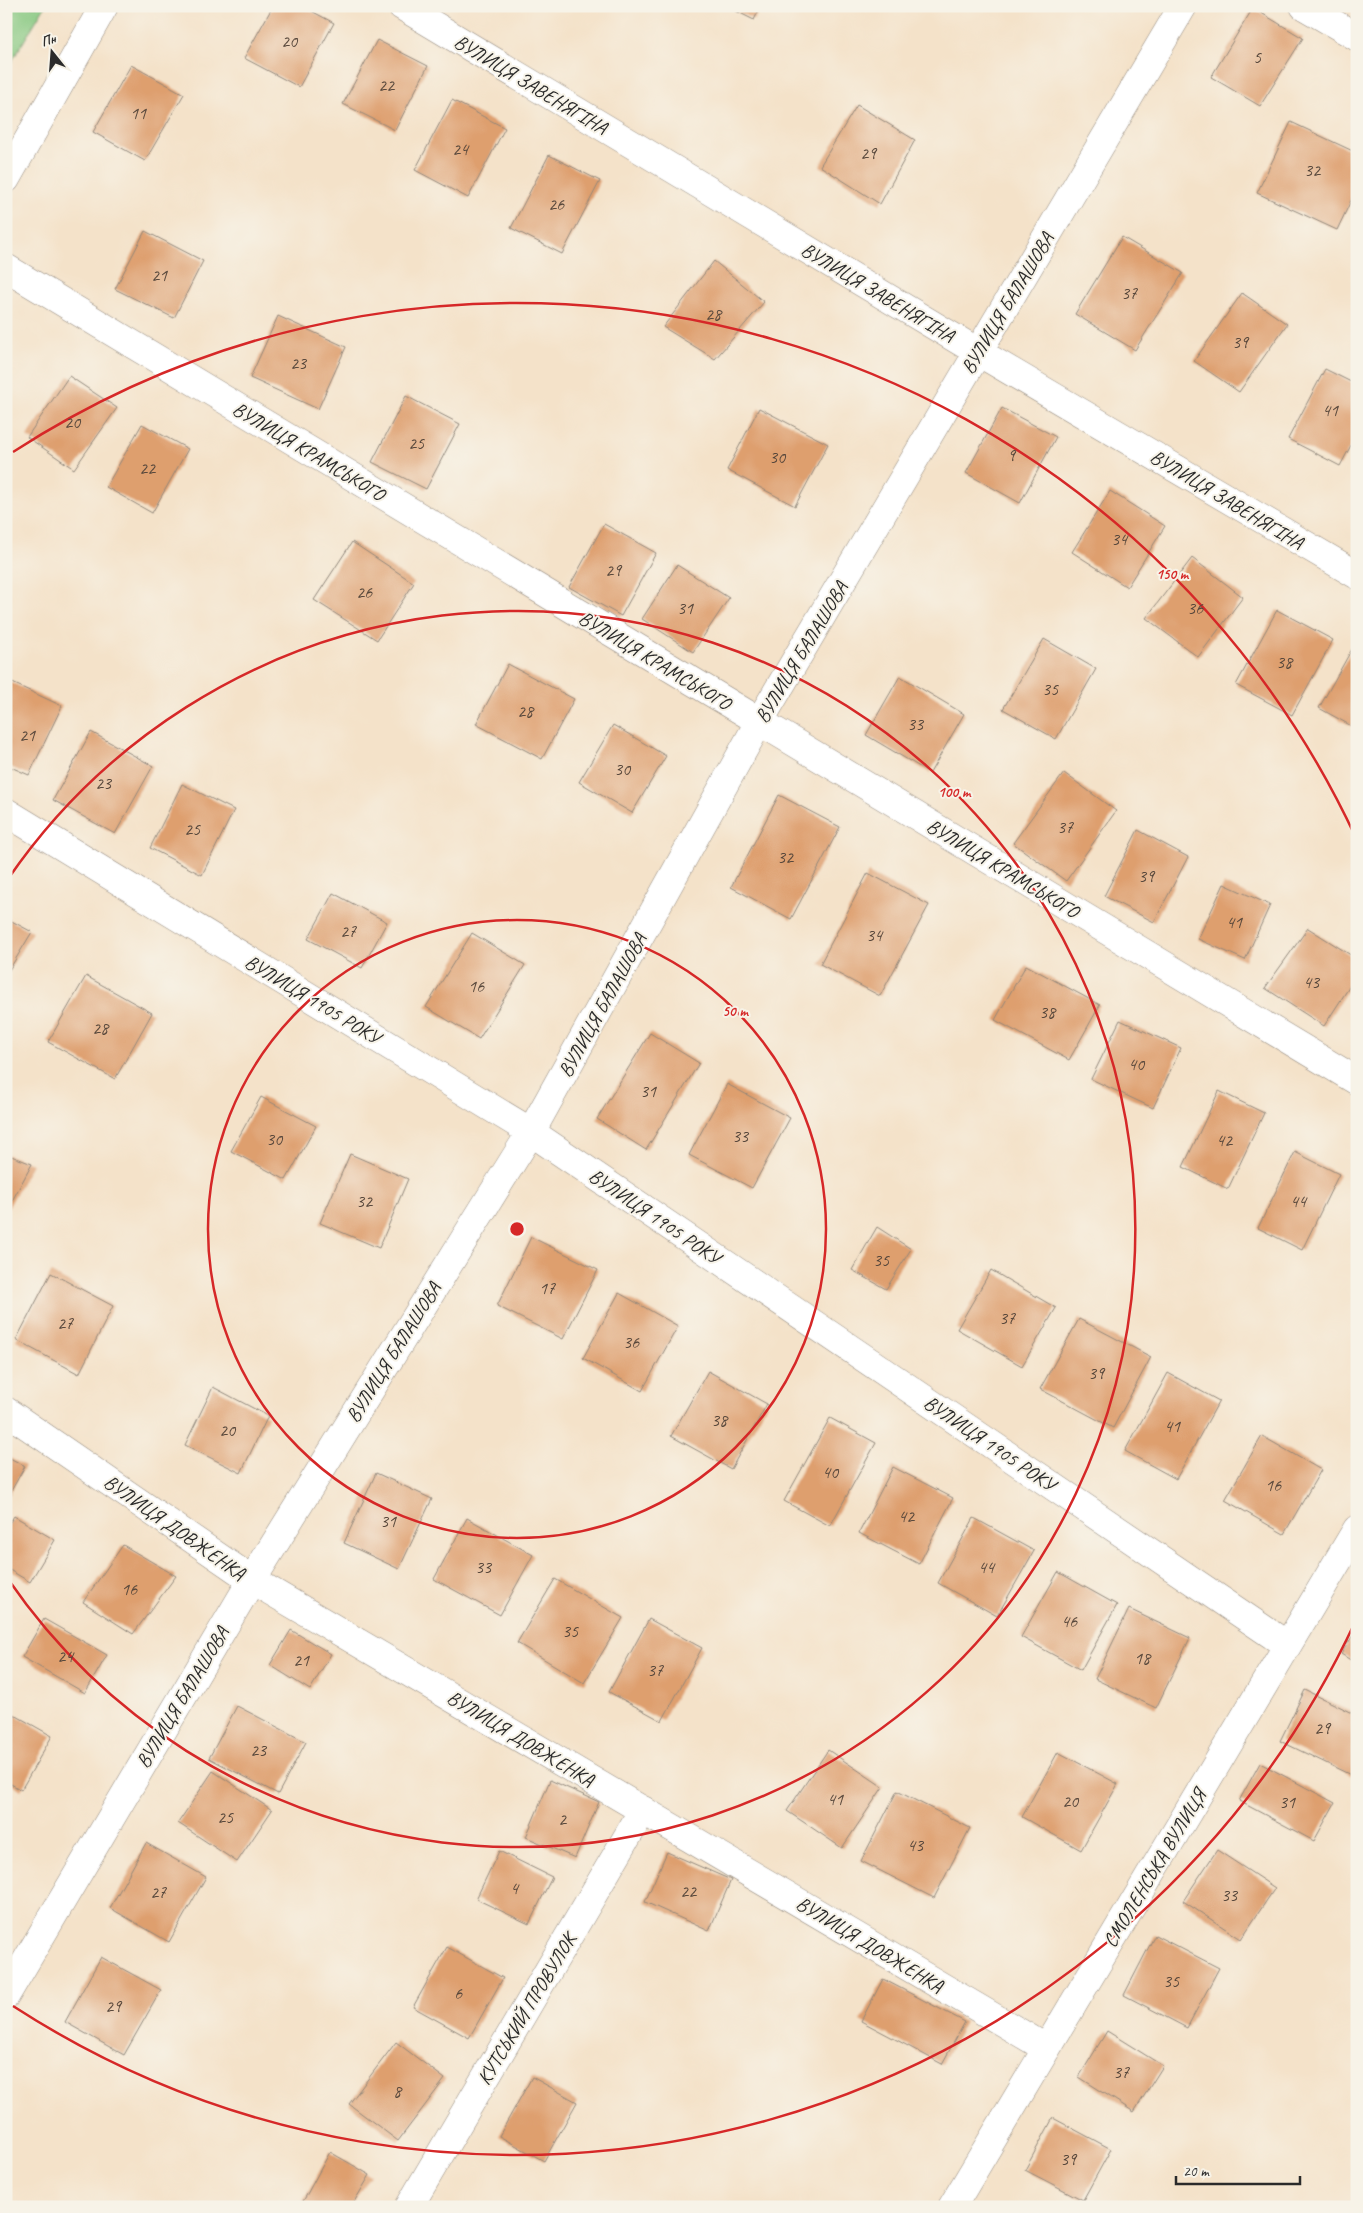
<svg xmlns="http://www.w3.org/2000/svg" width="1363" height="2213" viewBox="0 0 1363 2213" font-family="Caveat,sans-serif">
<style>
.green{fill:#87c881;stroke:#597a56}
.building{fill:#de9f6e}
.lines{fill:none;stroke-linecap:round;stroke-linejoin:round}
.minor-casing{stroke:#90867a;stroke-width:29}
.tertiary-casing{stroke:#90867a;stroke-width:29}
.minor{stroke:#fff;stroke-width:28}
.tertiary{stroke:#fff;stroke-width:28}
.ring{fill:none;stroke:#d62828;stroke-width:2.5}
.labels{text-anchor:middle;stroke-width:4;stroke-linejoin:round;paint-order:stroke}
.number-label{font-size:18px;fill:#58483c}
.street-label{font-size:20px;fill:#2b2b2b;stroke:#f7f3e8}
.centre{fill:#d62828;stroke:#f7f3e8;stroke-width:2.5}
.ring-label{font-size:15px;text-anchor:middle;font-weight:bold;fill:#d62828;stroke:#f7f3e8;stroke-width:4;stroke-linejoin:round;paint-order:stroke}
</style>
<rect width="100%" height="100%" fill="#f7f3e8"/>
<filter id="ink" filterUnits="userSpaceOnUse"><feTurbulence type="fractalNoise" baseFrequency=".02" numOctaves="2"/><feDisplacementMap in="SourceGraphic" scale="10" xChannelSelector="R" yChannelSelector="G"/><feConvolveMatrix kernelMatrix="1 2 1 2 8 2 1 2 1" color-interpolation-filters="sRGB"/></filter>
<filter id="wash" filterUnits="userSpaceOnUse"><feTurbulence type="fractalNoise" baseFrequency=".0096" numOctaves="4" result="noise"/><feDisplacementMap in="SourceGraphic" scale="20" xChannelSelector="R" yChannelSelector="G"/><feGaussianBlur stdDeviation="1.12" result="paint"/><feColorMatrix in="noise" values="0 0 0 0 0 0 0 0 0 0 0 0 0 0 0 0 0 1.4 0 .05"/><feComposite in="paint" operator="in"/></filter>
<g filter="url(#wash)">
<rect width="100%" height="100%" fill="#f4e2c9"/>
<polygon class="green" points="6,6 45,6 6,71"/>
<g id="blocks">
<g class="building">
<polygon points="273,6 302,6 334,23 299,87 244,58"/>
<polygon points="726,6 761,6 754,20"/>
<polygon points="1253,8 1303,38 1260,106 1211,77"/>
<polygon points="377,40 428,66 395,130 343,104"/>
<polygon points="131,65 184,94 145,161 93,132"/>
<polygon points="452,100 505,128 468,198 415,170"/>
<polygon points="857,105 915,140 880,204 820,166"/>
<polygon points="1291,122 1357,153 1357,188 1337,230 1257,193"/>
<polygon points="549,155 600,181 562,254 511,228"/>
<polygon points="145,231 203,261 174,318 115,289"/>
<polygon points="1122,237 1183,273 1135,350 1075,314"/>
<polygon points="714,261 764,302 715,359 663,327"/>
<polygon points="1242,293 1287,324 1239,392 1194,361"/>
<polygon points="278,316 346,347 318,409 250,378"/>
<polygon points="1325,369 1357,385 1357,434 1340,466 1288,439"/>
<polygon points="69,376 117,408 74,469 27,437"/>
<polygon points="406,396 460,424 426,489 372,462"/>
<polygon points="759,408 828,444 795,506 727,470"/>
<polygon points="1002,408 1056,437 1020,503 966,473"/>
<polygon points="142,424 188,449 152,513 106,487"/>
<polygon points="1110,491 1165,526 1127,587 1072,552"/>
<polygon points="604,524 656,553 621,616 569,587"/>
<polygon points="352,542 414,583 377,640 314,600"/>
<polygon points="1192,558 1243,597 1198,657 1146,618"/>
<polygon points="677,565 729,598 693,652 642,619"/>
<polygon points="1277,610 1333,640 1292,715 1236,685"/>
<polygon points="1044,639 1096,669 1056,739 1003,709"/>
<polygon points="1352,649 1357,651 1357,729 1319,708"/>
<polygon points="508,664 574,699 542,759 476,724"/>
<polygon points="900,676 964,714 930,773 866,735"/>
<polygon points="6,680 62,706 29,775 6,765"/>
<polygon points="613,725 666,756 632,813 579,782"/>
<polygon points="91,732 153,766 115,834 53,800"/>
<polygon points="1064,773 1116,811 1066,881 1013,843"/>
<polygon points="182,784 234,810 202,875 150,848"/>
<polygon points="779,795 840,827 791,919 731,887"/>
<polygon points="1138,830 1188,857 1154,922 1104,896"/>
<polygon points="868,873 929,905 880,996 820,964"/>
<polygon points="1224,884 1270,905 1245,960 1198,939"/>
<polygon points="333,893 387,922 362,968 308,939"/>
<polygon points="6,918 32,932 6,975"/>
<polygon points="1308,928 1357,959 1357,975 1324,1026 1265,988"/>
<polygon points="472,933 525,965 479,1039 426,1007"/>
<polygon points="1026,965 1100,1005 1069,1060 995,1020"/>
<polygon points="86,976 152,1013 115,1079 48,1042"/>
<polygon points="1120,1020 1181,1048 1153,1108 1091,1079"/>
<polygon points="650,1033 699,1063 646,1150 597,1119"/>
<polygon points="727,1084 790,1118 752,1188 689,1155"/>
<polygon points="1219,1091 1264,1113 1228,1189 1183,1167"/>
<polygon points="261,1097 316,1126 286,1180 231,1151"/>
<polygon points="1295,1152 1339,1174 1302,1250 1258,1228"/>
<polygon points="6,1154 32,1164 6,1212"/>
<polygon points="350,1154 408,1179 379,1248 320,1223"/>
<polygon points="877,1227 911,1249 886,1289 852,1270"/>
<polygon points="531,1237 598,1270 563,1339 497,1306"/>
<polygon points="991,1270 1056,1308 1022,1366 957,1329"/>
<polygon points="51,1273 113,1306 79,1374 16,1340"/>
<polygon points="619,1293 678,1326 642,1391 583,1358"/>
<polygon points="1079,1319 1151,1357 1113,1428 1040,1389"/>
<polygon points="708,1371 767,1404 731,1469 671,1436"/>
<polygon points="1168,1373 1219,1401 1176,1479 1125,1451"/>
<polygon points="213,1387 268,1416 241,1473 185,1445"/>
<polygon points="830,1418 876,1443 830,1526 784,1501"/>
<polygon points="1262,1436 1321,1470 1284,1534 1225,1500"/>
<polygon points="6,1456 25,1466 6,1500"/>
<polygon points="893,1467 953,1498 919,1564 859,1533"/>
<polygon points="376,1473 432,1499 399,1569 344,1543"/>
<polygon points="14,1516 55,1540 30,1582 6,1568 6,1528"/>
<polygon points="467,1518 533,1555 500,1615 434,1579"/>
<polygon points="974,1518 1034,1551 997,1616 938,1583"/>
<polygon points="123,1545 176,1576 133,1634 83,1602"/>
<polygon points="1058,1572 1117,1605 1081,1670 1021,1637"/>
<polygon points="555,1579 623,1618 584,1683 517,1643"/>
<polygon points="1129,1609 1190,1638 1156,1708 1095,1679"/>
<polygon points="44,1619 107,1655 85,1693 22,1657"/>
<polygon points="649,1619 702,1648 662,1721 609,1692"/>
<polygon points="1357,1629 1357,1664 1341,1654"/>
<polygon points="291,1630 331,1654 310,1690 270,1665"/>
<polygon points="1305,1690 1357,1715 1355,1777 1280,1741"/>
<polygon points="237,1706 306,1742 278,1794 209,1758"/>
<polygon points="6,1710 52,1736 21,1790 6,1781"/>
<polygon points="828,1750 883,1787 842,1848 787,1811"/>
<polygon points="1058,1752 1118,1784 1081,1850 1022,1817"/>
<polygon points="1260,1763 1335,1803 1314,1841 1239,1801"/>
<polygon points="213,1771 272,1810 237,1862 178,1823"/>
<polygon points="550,1780 599,1802 575,1858 526,1837"/>
<polygon points="897,1791 970,1828 934,1898 861,1861"/>
<polygon points="146,1843 206,1877 169,1942 110,1908"/>
<polygon points="1217,1850 1275,1888 1241,1939 1183,1901"/>
<polygon points="499,1851 552,1877 529,1924 476,1899"/>
<polygon points="667,1852 731,1880 709,1931 645,1902"/>
<polygon points="1155,1935 1219,1968 1187,2028 1124,1995"/>
<polygon points="447,1947 503,1978 469,2038 413,2007"/>
<polygon points="101,1957 161,1990 124,2055 65,2022"/>
<polygon points="883,1979 965,2022 942,2064 861,2021"/>
<polygon points="1107,2031 1163,2066 1134,2112 1079,2077"/>
<polygon points="396,2042 445,2079 398,2141 349,2104"/>
<polygon points="532,2077 577,2102 544,2161 499,2136"/>
<polygon points="1053,2118 1111,2149 1083,2200 1025,2170"/>
<polygon points="330,2152 370,2175 351,2207 300,2207"/>
</g>
</g>
</g>
<g filter="url(#ink)">
<use href="#blocks" fill-opacity="0" stroke="#90867a" stroke-width="1"/>
<g class="lines">
<g class="minor-casing">
<g id="minor">
<polyline points="402,6 978,352 1357,575"/>
<polyline points="1304,6 1357,37"/>
<polyline points="6,268 1357,1081"/>
<polyline points="6,812 531,1132 1287,1645"/>
<polyline points="6,1411 252,1580 1046,2048"/>
<polyline points="6,1995 252,1580 531,1132 759,722 1183,6"/>
<polyline points="409,2207 643,1810"/>
<polyline points="952,2207 1357,1529"/>
</g>
</g>
<g class="tertiary-casing">
<polyline id="tertiary" points="6,179 104,6"/>
</g>
<use href="#minor" class="minor"/>
<use href="#tertiary" class="tertiary"/>
</g>
</g>
<g class="ring">
<circle cx="517" cy="1229" r="309"/>
<path d="M8 879A618 618 0 1 1 8 1579"/>
<path d="M1356 1620A926 926 0 0 1 13 2006M13 452A926 926 0 0 1 1356 838"/>
</g>
<g class="labels">
<g class="number-label">
<text x="289" y="47">20</text>
<text x="1257" y="63">5</text>
<text x="386" y="91">22</text>
<text x="138" y="119">11</text>
<text x="460" y="155">24</text>
<text x="868" y="159">29</text>
<text x="1312" y="176">32</text>
<text x="556" y="210">26</text>
<text x="159" y="281">21</text>
<text x="1129" y="299">37</text>
<text x="713" y="320">28</text>
<text x="1240" y="348">39</text>
<text x="298" y="369">23</text>
<text x="1330" y="416">41</text>
<text x="72" y="428">20</text>
<text x="416" y="449">25</text>
<text x="1011" y="461">9</text>
<text x="777" y="463">30</text>
<text x="147" y="474">22</text>
<text x="1119" y="545">34</text>
<text x="613" y="576">29</text>
<text x="364" y="598">26</text>
<text x="685" y="614">31</text>
<text x="1195" y="614">36</text>
<text x="1284" y="668">38</text>
<text x="1050" y="695">35</text>
<text x="525" y="717">28</text>
<text x="915" y="730">33</text>
<text x="27" y="741">21</text>
<text x="622" y="775">30</text>
<text x="103" y="789">23</text>
<text x="1065" y="833">37</text>
<text x="192" y="835">25</text>
<text x="785" y="863">32</text>
<text x="1146" y="882">39</text>
<text x="1234" y="928">41</text>
<text x="348" y="937">27</text>
<text x="874" y="941">34</text>
<text x="1311" y="988">43</text>
<text x="476" y="992">16</text>
<text x="1047" y="1018">38</text>
<text x="100" y="1034">28</text>
<text x="1136" y="1070">40</text>
<text x="648" y="1097">31</text>
<text x="740" y="1142">33</text>
<text x="274" y="1145">30</text>
<text x="1224" y="1146">42</text>
<text x="364" y="1207">32</text>
<text x="1298" y="1207">44</text>
<text x="881" y="1266">35</text>
<text x="547" y="1294">17</text>
<text x="1007" y="1324">37</text>
<text x="65" y="1329">27</text>
<text x="631" y="1348">36</text>
<text x="1096" y="1379">39</text>
<text x="719" y="1426">38</text>
<text x="1172" y="1432">41</text>
<text x="227" y="1436">20</text>
<text x="830" y="1478">40</text>
<text x="1273" y="1491">16</text>
<text x="906" y="1522">42</text>
<text x="388" y="1527">31</text>
<text x="483" y="1573">33</text>
<text x="986" y="1573">44</text>
<text x="129" y="1595">16</text>
<text x="1069" y="1627">46</text>
<text x="570" y="1637">35</text>
<text x="65" y="1662">24</text>
<text x="1142" y="1664">18</text>
<text x="301" y="1666">21</text>
<text x="655" y="1676">37</text>
<text x="1322" y="1734">29</text>
<text x="258" y="1756">23</text>
<text x="835" y="1805">41</text>
<text x="1070" y="1807">20</text>
<text x="1287" y="1808">31</text>
<text x="225" y="1823">25</text>
<text x="562" y="1825">2</text>
<text x="915" y="1851">43</text>
<text x="514" y="1894">4</text>
<text x="688" y="1897">22</text>
<text x="158" y="1898">27</text>
<text x="1229" y="1901">33</text>
<text x="1171" y="1987">35</text>
<text x="458" y="1999">6</text>
<text x="113" y="2012">29</text>
<text x="1121" y="2078">37</text>
<text x="397" y="2097">8</text>
<text x="1068" y="2165">39</text>
</g>
<g class="street-label">
<text transform="translate(531 84) rotate(31)" y="7">ВУЛИЦЯ ЗАВЕНЯГІНА</text>
<text transform="translate(878 292) rotate(31)" y="7">ВУЛИЦЯ ЗАВЕНЯГІНА</text>
<text transform="translate(1007 303) rotate(-59)" y="7">ВУЛИЦЯ БАЛАШОВА</text>
<text transform="translate(309 451) rotate(31)" y="7">ВУЛИЦЯ КРАМСЬКОГО</text>
<text transform="translate(1227 499) rotate(31)" y="7">ВУЛИЦЯ ЗАВЕНЯГІНА</text>
<text transform="translate(801 652) rotate(-59)" y="7">ВУЛИЦЯ БАЛАШОВА</text>
<text transform="translate(655 660) rotate(31)" y="7">ВУЛИЦЯ КРАМСЬКОГО</text>
<text transform="translate(1003 868) rotate(31)" y="7">ВУЛИЦЯ КРАМСЬКОГО</text>
<text transform="translate(313 999) rotate(31)" y="7">ВУЛИЦЯ 1905 РОКУ</text>
<text transform="translate(602 1005) rotate(-61)" y="7">ВУЛИЦЯ БАЛАШОВА</text>
<text transform="translate(655 1216) rotate(34)" y="7">ВУЛИЦЯ 1905 РОКУ</text>
<text transform="translate(393 1352) rotate(-58)" y="7">ВУЛИЦЯ БАЛАШОВА</text>
<text transform="translate(990 1443) rotate(34)" y="7">ВУЛИЦЯ 1905 РОКУ</text>
<text transform="translate(175 1527) rotate(35)" y="7">ВУЛИЦЯ ДОВЖЕНКА</text>
<text transform="translate(182 1697) rotate(-59)" y="7">ВУЛИЦЯ БАЛАШОВА</text>
<text transform="translate(521 1738) rotate(31)" y="7">ВУЛИЦЯ ДОВЖЕНКА</text>
<text transform="translate(1154 1868) rotate(-59)" y="7">СМОЛЕНСЬКА ВУЛИЦЯ</text>
<text transform="translate(870 1944) rotate(31)" y="7">ВУЛИЦЯ ДОВЖЕНКА</text>
<text transform="translate(526 2009) rotate(-59)" y="7">КУТСЬКИЙ ПРОВУЛОК</text>
</g>
</g>
<circle cx="517" cy="1229" r="8" class="centre"/>
<g class="ring-label">
<text x="1172" y="579">150 m</text>
<text x="954" y="797">100 m</text>
<text x="735" y="1016">50 m</text>
</g>
<rect width="1363" height="2213" fill="none" stroke="#f7f3e8" stroke-width="25"/>
<g transform="translate(52 52) rotate(343)" stroke="#f7f3e8" stroke-width="4" paint-order="stroke">
<path d="M0-4L9 19L0 12L-9 19Z" fill="#2b2b2b"/>
<text y="-8" font-size="14" font-weight="bold" text-anchor="middle" fill="#2b2b2b">Пн</text>
</g>
<path d="M1176 2176v8h124v-8" fill="none" stroke="#2b2b2b" stroke-width="2.5"/>
<text x="1183" y="2176" font-size="15" fill="#2b2b2b" stroke="#f7f3e8" stroke-width="4" paint-order="stroke">20 m</text>
</svg>
